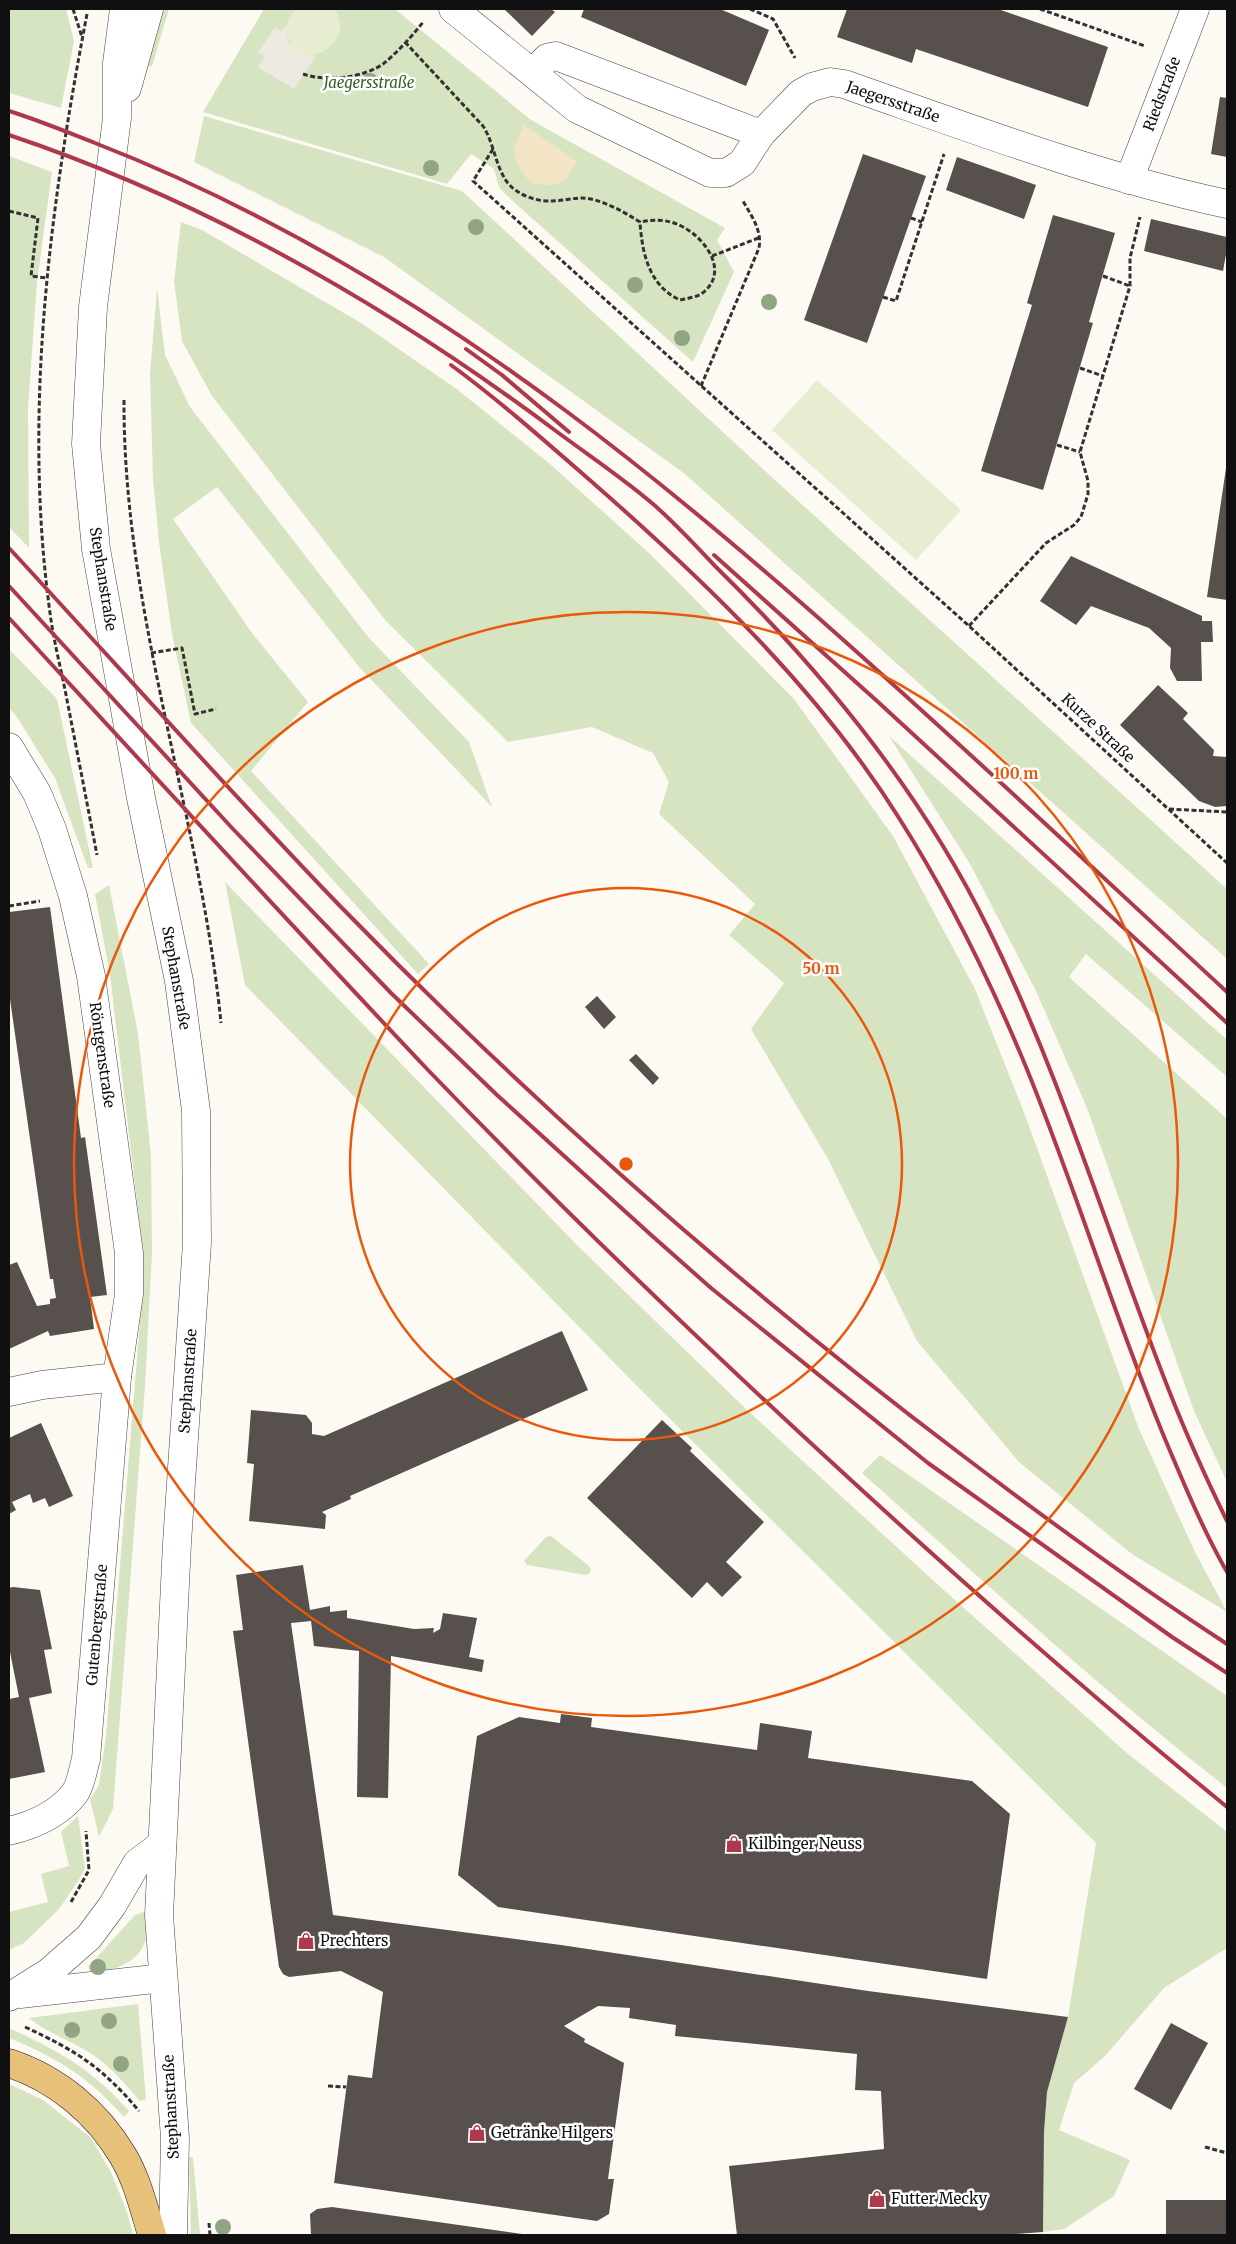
<svg xmlns="http://www.w3.org/2000/svg" width="1236" height="2244" viewBox="0 0 1236 2244" font-family="Merriweather,serif">
<style>
.green{fill:#d7e4c1}
.sand{fill:#f3e4c6}
.pitch{fill:#e6edd1}
.plaza{fill:#eeeae2}
.building{fill:#57504d}
.lines{fill:none;stroke-linecap:round;stroke-linejoin:round}
.minor-casing{stroke:#434343;stroke-width:29}
.major-casing{stroke:#212121;stroke-width:29}
.path{stroke:#323232;stroke-width:3;stroke-dasharray:5 2.5;stroke-linecap:butt}
.minor{stroke:#fff;stroke-width:28}
.major{stroke:#e7c17a;stroke-width:28}
.rail{stroke:#ae394b;stroke-width:4}
.tree{fill:#91a584}
.ring{fill:none;stroke:#e8590c;stroke-width:2.5}
.labels{text-anchor:middle;stroke-width:5;stroke-linejoin:round;paint-order:stroke}
.park-label{font-size:15px;font-style:italic;fill:#396028;stroke:#fff}
.street-label{font-size:15px;fill:#101010;stroke:#fff}
.poi-label{font-size:15px;fill:#101010;stroke:#fff;text-anchor:start}
.centre{fill:#e8590c;stroke:#fff;stroke-width:2.5}
.ring-label{font-size:15px;text-anchor:middle;font-weight:bold;fill:#e8590c;stroke:#fff;stroke-width:5;stroke-linejoin:round;paint-order:stroke}
</style>
<rect width="100%" height="100%" fill="#fdfaf4"/>
<g class="green">
<polygon points="9,9 66,9 74,41 61,108 9,93"/>
<polygon points="160,9 169,9 152,66 147,67"/>
<polygon points="264,9 395,9 531,120 725,228 717,240 734,272 693,362 505,194 499,187 494,169 471,154 447,184 203,112"/>
<polygon points="204,116 462,191 765,471 1227,889 1227,959 685,474 384,257 194,162"/>
<polygon points="9,156 52,172 37,282 28,408 29,548 9,527"/>
<polygon points="181,222 202,230 361,323 458,390 550,464 649,553 794,699 893,836 975,989 1025,1115 1139,1429 1194,1550 1227,1612 1132,1554 1019,1462 917,1341 828,1159 751,1029 784,983 729,935 755,904 659,814 669,782 653,753 592,727 508,742 386,621 212,396 182,341 174,282"/>
<polygon points="157,288 165,355 190,407 369,638 469,742 492,807 360,668 217,487 173,519 252,633 308,702 251,771 429,964 418,974 191,723 172,634 159,542 153,479 150,375"/>
<polygon points="9,649 57,699 93,868 88,868 55,778 15,714 9,708"/>
<polygon points="889,736 1227,1040 1227,1077 1086,954 1069,977 1227,1119 1227,1482 1194,1411 1087,1108 1036,991 970,864"/>
<polygon points="225,882 577,1245 746,1409 947,1593 1127,1753 1227,1832 1227,1948 1164,1988 1105,2056 1074,2083 1059,2130 1130,2160 1114,2196 1064,2229 1043,2232 1044,2132 1047,2092 1068,2017 1096,1843 633,1382 245,985"/>
<polygon points="109,885 138,1033 151,1155 152,1253 145,1386 113,1809 99,1837 90,1799 99,1785 106,1736 142,1297 143,1252 110,975 95,894"/>
<path d="M880,1455L1227,1696V1788C1101,1689 982,1580 862,1473Z"/>
<polygon points="551,1536 588,1565 591,1569 590,1573 586,1575 527,1565 524,1561 546,1537"/>
<polygon points="78,1816 85,1868 80,1878 59,1909 24,1943 9,1950 9,1912 48,1902 41,1874 69,1866 61,1832"/>
<path d="M144,1912L149,1915C149,1957 129,1967 91,1974L88,1967L135,1915Z"/>
<path d="M138,2004L146,2099L140,2101C126,2085 111,2067 93,2055C73,2041 48,2034 29,2018Z"/>
<path d="M9,2028C61,2052 90,2068 129,2111L124,2117C88,2077 58,2058 9,2038Z"/>
<polygon points="9,2084 43,2100 91,2138 111,2172 127,2212 133,2235 9,2235"/>
<polygon points="189,2157 193,2157 200,2235 191,2235"/>
</g>
<path class="sand" d="M524,125L577,161C565,185 557,188 531,183L520,169L513,149Z"/>
<g class="pitch">
<path d="M297,9H334C360,44 295,80 286,32C285,24 290,13 297,9Z"/>
<polygon points="817,380 961,510 916,560 772,430"/>
</g>
<polygon class="plaza" points="285,26 288,43 301,54 316,56 294,89 258,67 265,56 258,52 275,27 281,31"/>
<g class="building">
<polygon points="504,9 551,9 555,12 532,36"/>
<polygon points="584,9 720,9 769,30 746,86 581,17"/>
<polygon points="847,9 998,9 1108,47 1088,107 916,49 912,63 837,37"/>
<polygon points="1220,97 1227,98 1227,157 1211,154"/>
<polygon points="863,154 926,176 867,343 804,320"/>
<polygon points="957,157 1036,185 1024,219 946,190"/>
<polygon points="1053,215 1115,233 1089,322 1093,323 1043,490 981,471 1032,305 1027,303"/>
<polygon points="1151,219 1227,237 1227,249 1223,271 1144,251"/>
<polygon points="1226,468 1227,468 1227,600 1207,597"/>
<polygon points="1071,556 1202,616 1202,621 1212,621 1213,642 1201,642 1202,681 1177,681 1170,668 1171,648 1149,628 1091,606 1076,625 1040,601"/>
<polygon points="1158,685 1188,713 1183,719 1214,750 1213,756 1227,757 1227,806 1215,807 1199,801 1120,725"/>
<polygon points="50,907 81,1138 85,1137 107,1295 90,1297 94,1329 50,1336 48,1331 9,1349 9,1265 17,1262 37,1306 50,1304 50,1299 56,1298 53,1279 50,1279 9,992 9,912"/>
<polygon points="597,996 616,1017 604,1029 585,1007"/>
<polygon points="636,1054 659,1078 653,1085 629,1060"/>
<polygon points="562,1331 588,1390 350,1496 351,1499 322,1512 326,1515 325,1529 249,1521 254,1464 247,1463 251,1410 306,1415 312,1423 312,1434 324,1436"/>
<polygon points="662,1420 692,1448 690,1451 764,1522 726,1562 742,1577 722,1597 707,1582 692,1598 587,1498"/>
<polygon points="41,1423 73,1496 49,1507 45,1498 33,1503 30,1494 12,1502 16,1510 9,1514 9,1438"/>
<polygon points="303,1565 310,1610 330,1606 330,1612 347,1610 347,1618 414,1629 434,1628 433,1633 440,1629 443,1613 477,1618 469,1657 484,1660 482,1672 391,1656 388,1798 357,1797 359,1651 314,1646 311,1621 291,1623 333,1915 561,1945 868,1991 1068,2017 1047,2092 1044,2132 1043,2232 1002,2235 737,2235 729,2166 884,2149 881,2091 855,2090 857,2054 675,2036 676,2025 629,2018 630,2008 598,2006 564,2026 585,2039 584,2042 624,2063 608,2179 614,2179 609,2214 597,2221 334,2183 348,2075 372,2078 383,1992 341,1971 289,1977 283,1974 279,1967 233,1631 243,1630 236,1575"/>
<polygon points="13,1587 40,1590 52,1649 44,1650 52,1693 29,1698 45,1772 9,1779 9,1699 19,1697 9,1647 9,1588"/>
<polygon points="561,1714 592,1718 591,1727 757,1750 760,1723 812,1731 808,1758 972,1781 1010,1814 987,1979 498,1907 458,1875 477,1736 519,1717 560,1723"/>
<polygon points="1171,2023 1208,2043 1171,2110 1134,2089"/>
<rect x="1166" y="2200" width="61" height="35"/>
<polygon points="332,2207 522,2234 522,2235 311,2235 310,2214 317,2209"/>
</g>
<g class="lines">
<g class="minor-casing">
<g id="minor">
<polyline points="124,9 117,63 117,118 93,307 86,444 96,549 141,798 179,981 196,1111 197,1243 177,1543 159,1915 175,2138 173,2235"/>
<path d="M453,9L577,109L710,173H726L742,163L761,134L801,93L812,87L830,82L844,84C970,128 1096,176 1227,204"/>
<polyline points="533,73 547,58 556,56 761,134"/>
<polyline points="127,88 149,9"/>
<polyline points="1129,180 1195,9"/>
<path d="M9,747L37,793L52,829L73,896L91,976L129,1253V1294L117,1377L86,1759C83,1769 81,1784 75,1793C59,1814 34,1825 9,1831"/>
<polyline points="9,1392 42,1385 117,1377"/>
<polyline points="20,1994 163,1978"/>
<polyline points="9,1997 49,1972 89,1937 112,1906 137,1863 162,1844"/>
</g>
</g>
<g class="major-casing">
<path id="major" d="M9,2063C57,2079 97,2112 123,2156C137,2179 144,2209 152,2235"/>
</g>
<g class="path">
<polyline points="73,9 82,37"/>
<polyline points="750,9 773,19 795,58"/>
<polyline points="1040,9 1145,46"/>
<path d="M87,14C49,212 22,419 51,620C55,647 62,673 67,700C77,751 87,803 97,855"/>
<path d="M405,42L483,126C494,143 495,165 507,182C517,195 537,202 552,201C565,201 577,196 591,199C608,203 624,212 640,222C642,253 649,286 680,300C689,298 699,297 705,291C731,267 699,231 674,223C662,219 652,220 640,222"/>
<path d="M303,74C326,82 363,78 383,64C398,52 412,36 424,21"/>
<polyline points="493,149 473,181 969,626 1227,863"/>
<polyline points="9,211 38,218 31,276 47,278"/>
<polyline points="911,218 922,222"/>
<polyline points="712,256 761,237"/>
<polyline points="1103,276 1130,286"/>
<polyline points="883,297 896,301 944,154"/>
<polyline points="1080,368 1103,376"/>
<path d="M701,386L759,248C762,230 752,217 743,201"/>
<path d="M124,400C123,612 200,814 221,1023"/>
<polyline points="1057,445 1080,452"/>
<polyline points="969,626 1046,543 1074,525 1081,517 1088,494 1088,481 1080,452 1130,286 1130,258 1140,217"/>
<polyline points="151,653 182,648 195,714 216,709"/>
<polyline points="1169,809 1227,812"/>
<polyline points="9,906 40,901"/>
<polyline points="71,1902 89,1870 86,1831"/>
<path d="M25,2027C77,2051 103,2068 139,2111"/>
<polyline points="328,2086 346,2087"/>
<polyline points="1205,2147 1227,2153"/>
<polyline points="209,2223 210,2235"/>
</g>
<use href="#minor" class="minor"/>
<use href="#major" class="major"/>
<g class="rail">
<path d="M9,111C38,120 67,132 95,143C154,166 211,192 268,222C480,332 662,479 840,637C971,753 1098,873 1227,992"/>
<path d="M9,135C209,202 392,308 560,434C591,457 624,479 653,504C675,523 695,545 715,566C823,672 921,791 988,928C1061,1076 1108,1235 1168,1388C1186,1434 1206,1478 1227,1521"/>
<polyline points="466,349 502,375 569,432"/>
<path d="M451,365C500,401 546,442 592,482C705,581 819,690 899,818C949,897 990,980 1026,1067C1076,1189 1114,1316 1165,1439C1184,1484 1203,1530 1227,1572"/>
<path d="M9,548C119,667 227,789 340,906C532,1103 739,1286 958,1452C1046,1519 1135,1584 1227,1644"/>
<polyline points="714,555 877,701 1227,1023"/>
<polyline points="9,586 233,829 391,993 497,1095 650,1234 711,1288 928,1463 1172,1637 1227,1673"/>
<path d="M9,618C148,769 287,921 428,1070C557,1204 691,1333 827,1458C957,1578 1090,1695 1227,1807"/>
</g>
</g>
<g class="tree">
<circle cx="370" cy="81" r="8"/>
<circle cx="431" cy="168" r="8"/>
<circle cx="476" cy="227" r="8"/>
<circle cx="635" cy="285" r="8"/>
<circle cx="769" cy="302" r="8"/>
<circle cx="682" cy="338" r="8"/>
<circle cx="98" cy="1967" r="8"/>
<circle cx="109" cy="2021" r="8"/>
<circle cx="72" cy="2030" r="8"/>
<circle cx="121" cy="2064" r="8"/>
<circle cx="223" cy="2227" r="8"/>
</g>
<g class="ring">
<circle cx="626" cy="1164" r="276"/>
<circle cx="626" cy="1164" r="552"/>
</g>
<defs>
<g id="shop-bare" transform="scale(1.35)"><path d="M-5-2.5h2.3a2.7 3.5 0 0 1 5.4 0H5L5.5 6h-11ZM-1.5-2.5h3a1.5 2.3 0 0 0-3 0Z" fill="#ae394b" stroke="#fff" stroke-width="2.5" paint-order="stroke"/></g>
</defs>
<g fill-rule="evenodd">
<use href="#shop-bare" x="734" y="1844"/>
<use href="#shop-bare" x="306" y="1941"/>
<use href="#shop-bare" x="477" y="2133"/>
<use href="#shop-bare" x="877" y="2199"/>
</g>
<g class="labels">
<g class="park-label">
<text x="369" y="88">Jaegersstraße</text>
</g>
<g class="street-label">
<text transform="translate(1162 94) rotate(-69)" y="5">Riedstraße</text>
<text transform="translate(893 102) rotate(19)" y="5">Jaegersstraße</text>
<text transform="translate(103 579) rotate(81)" y="5">Stephanstraße</text>
<text transform="translate(1098 728) rotate(43)" y="5">Kurze Straße</text>
<text transform="translate(176 978) rotate(80)" y="5">Stephanstraße</text>
<text transform="translate(102 1055) rotate(82)" y="5">Röntgenstraße</text>
<text transform="translate(188 1381) rotate(-86)" y="5">Stephanstraße</text>
<text transform="translate(97 1625) rotate(-85)" y="5">Gutenbergstraße</text>
<text transform="translate(171 2107) rotate(-93)" y="5">Stephanstraße</text>
</g>
<g class="poi-label">
<text x="748" y="1849">Kilbinger Neuss</text>
<text x="320" y="1946">Prechters</text>
<text x="491" y="2138">Getränke Hilgers</text>
<text x="891" y="2204">Futter Mecky</text>
</g>
</g>
<circle cx="626" cy="1164" r="8" class="centre"/>
<g class="ring-label">
<text x="1016" y="779">100 m</text>
<text x="821" y="974">50 m</text>
</g>
<rect width="1236" height="2244" fill="none" stroke="#101010" stroke-width="20"/>
</svg>
